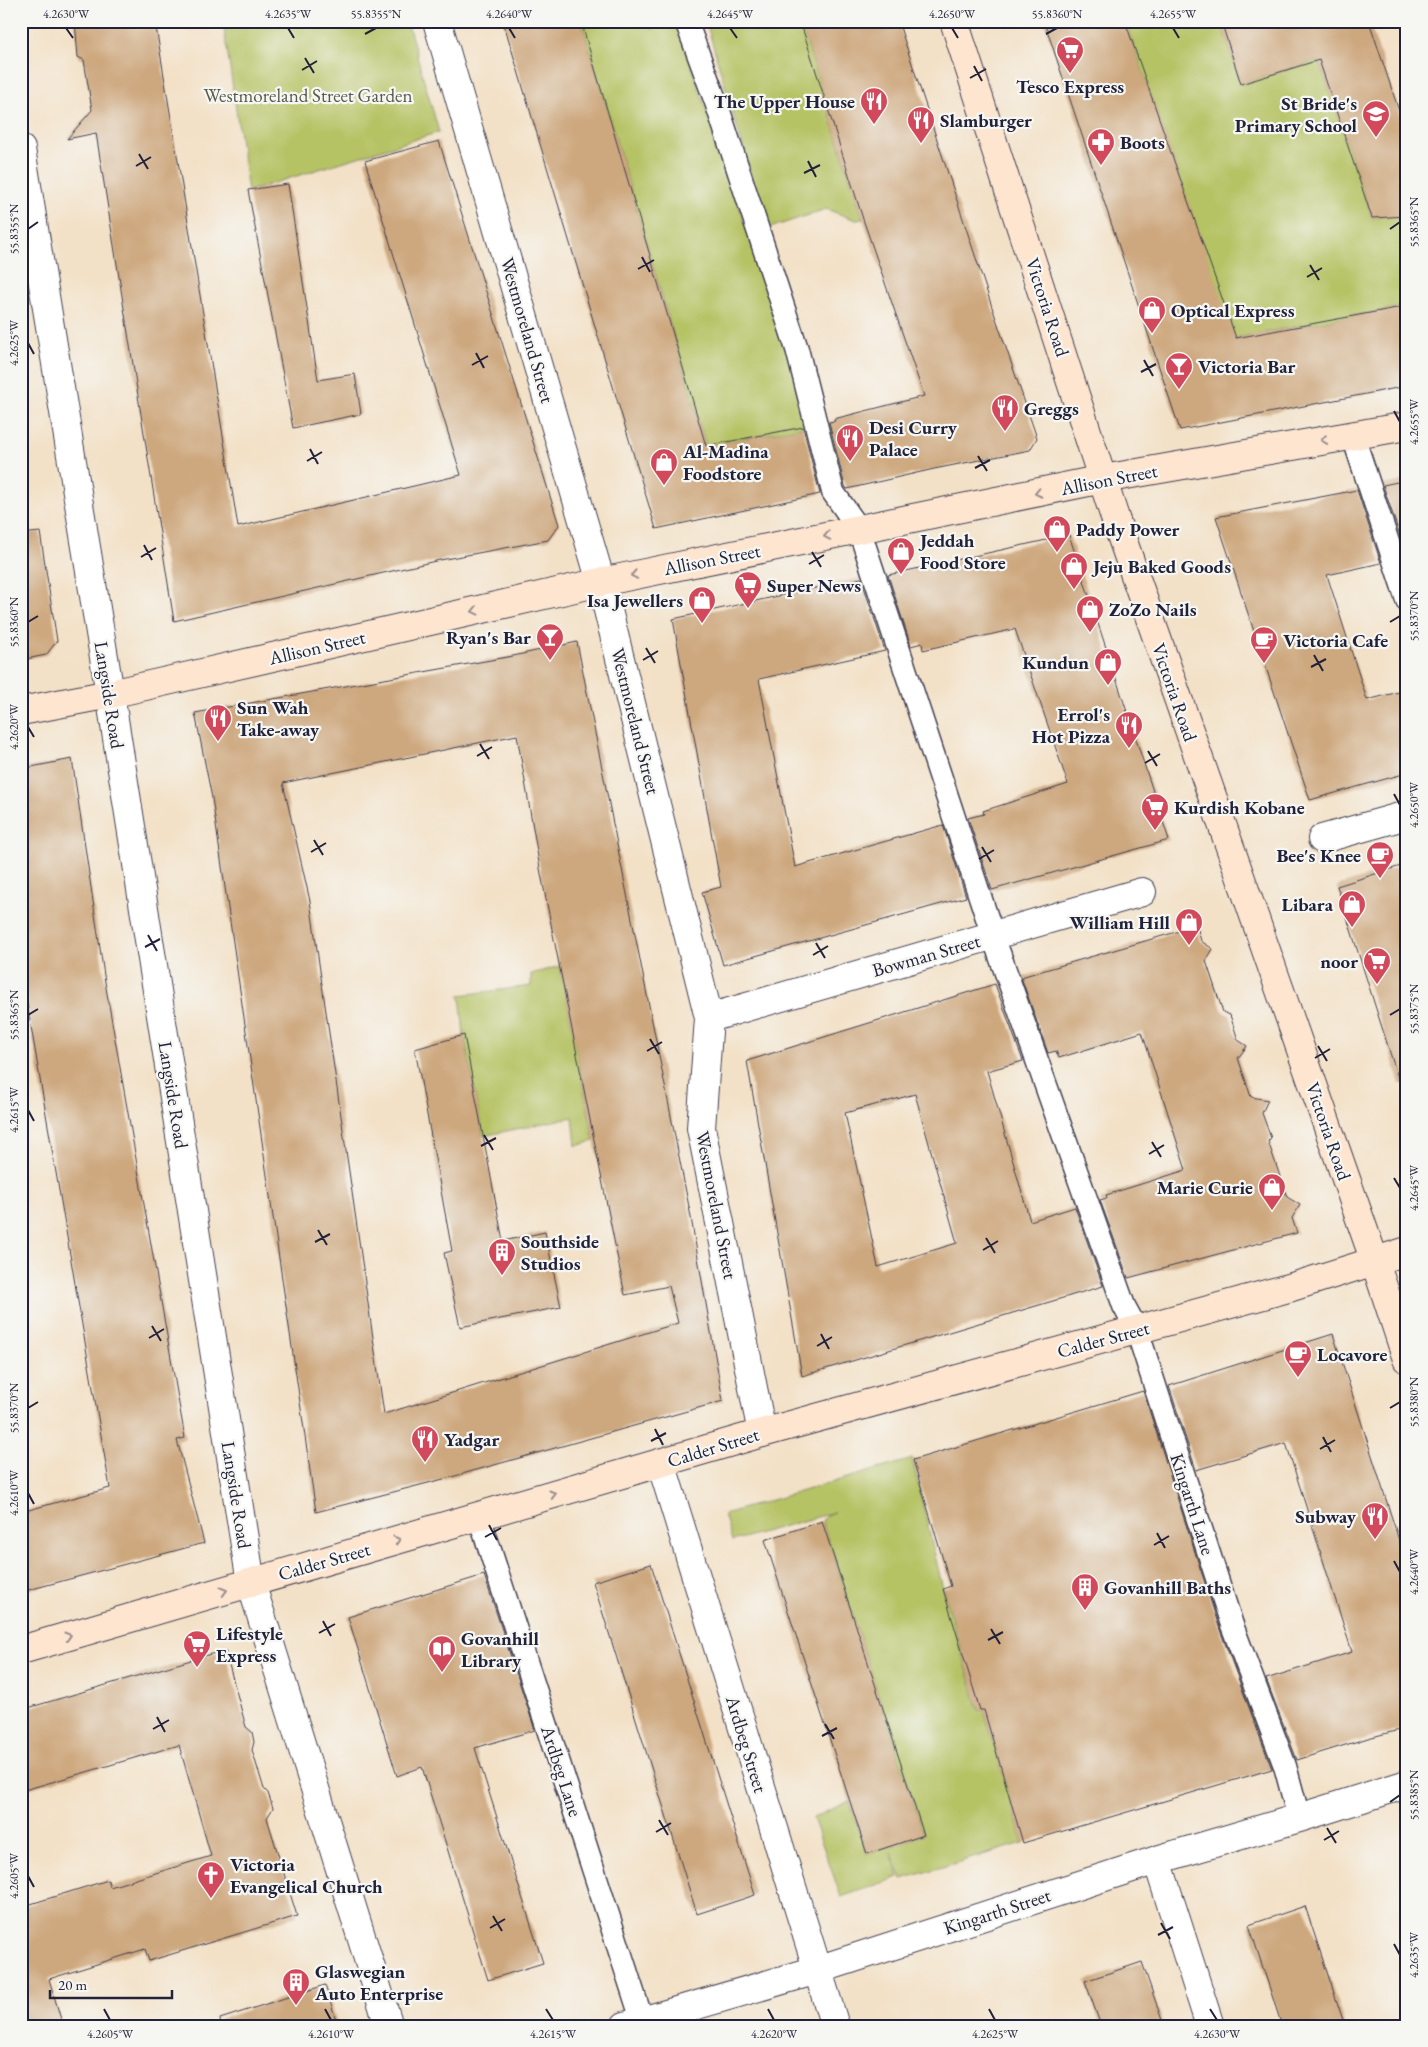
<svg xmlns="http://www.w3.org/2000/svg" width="1428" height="2047" viewBox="0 0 1428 2047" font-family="'EB Garamond',serif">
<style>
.green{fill:#b6c365;stroke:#6c7250}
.building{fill:#cda77e;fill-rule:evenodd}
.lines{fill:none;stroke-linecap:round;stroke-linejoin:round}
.lane-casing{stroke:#413f50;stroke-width:25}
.street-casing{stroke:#413f50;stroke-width:30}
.secondary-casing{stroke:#413f50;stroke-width:30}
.lane{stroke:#fff;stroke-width:22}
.street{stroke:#fff;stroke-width:28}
.secondary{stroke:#fde5d0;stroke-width:28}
.oneway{stroke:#9a8d8d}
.ticks{fill:none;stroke:#22223b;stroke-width:2}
.labels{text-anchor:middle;stroke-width:4.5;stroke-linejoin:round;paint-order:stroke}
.poi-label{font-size:19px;font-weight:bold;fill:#22223b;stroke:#f6f6f2;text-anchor:start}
.park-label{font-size:19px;fill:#565a4a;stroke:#f6f6f2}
.street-label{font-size:19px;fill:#22223b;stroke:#f6f6f2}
.neatline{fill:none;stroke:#22223b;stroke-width:2}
.ticks-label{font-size:12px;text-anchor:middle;fill:#22223b}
</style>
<rect width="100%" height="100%" fill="#f6f6f2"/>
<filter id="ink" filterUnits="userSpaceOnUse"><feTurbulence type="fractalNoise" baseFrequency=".02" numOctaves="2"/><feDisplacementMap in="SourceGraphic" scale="10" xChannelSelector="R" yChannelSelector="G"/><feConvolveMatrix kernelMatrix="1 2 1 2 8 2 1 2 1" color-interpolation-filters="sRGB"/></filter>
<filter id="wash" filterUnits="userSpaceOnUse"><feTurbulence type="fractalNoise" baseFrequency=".0096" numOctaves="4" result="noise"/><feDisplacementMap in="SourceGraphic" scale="20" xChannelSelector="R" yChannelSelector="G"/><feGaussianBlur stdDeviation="1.12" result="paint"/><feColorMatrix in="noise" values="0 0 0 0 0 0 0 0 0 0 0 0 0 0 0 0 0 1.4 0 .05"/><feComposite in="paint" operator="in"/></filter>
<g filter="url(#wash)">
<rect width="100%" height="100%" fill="#f3e1c7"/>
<g class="green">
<polygon points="223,21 407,21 439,132 248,191"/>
<polygon points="591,21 642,21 652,29 677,23 813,425 706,446 582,24"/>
<polygon points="720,21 800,21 863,219 856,220 826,209 767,229 707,25"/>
<polygon points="1125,21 1221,21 1241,84 1319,60 1372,218 1407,215 1407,306 1235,338"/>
<polygon points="560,966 594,1141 576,1146 573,1117 483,1136 464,1035 460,995 531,986 531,974"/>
<polygon points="912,1459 943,1589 979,1710 984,1710 1023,1843 902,1879 891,1852 899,1877 841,1897 813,1818 849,1801 867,1854 924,1835 822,1521 827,1514 835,1512 732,1541 724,1514"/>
</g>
<g id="blocks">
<g class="building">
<polygon points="75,21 155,21 238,527 461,475 365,161 439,141 559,525 548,540 440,560 174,621 96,133 67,139 92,110 84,60 78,57"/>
<polygon points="503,21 581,21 706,446 803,427 820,494 656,529"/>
<polygon points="800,21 898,21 992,307 1037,438 1030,450 934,469 847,489 845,486 829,422 835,421 834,419 924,396 863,219"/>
<polygon points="1044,21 1125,21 1236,338 1407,306 1407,386 1180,430"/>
<polygon points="1221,21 1369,21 1407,135 1407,216 1372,218 1319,60 1241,84"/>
<polygon points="288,184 318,380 355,374 361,414 293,428 248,190"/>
<polygon points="1407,480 1407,557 1383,485"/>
<polygon points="1357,490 1381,563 1327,575 1367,700 1407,690 1407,773 1310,800 1216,517"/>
<polygon points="40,532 57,641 46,655 21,660 21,534"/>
<polygon points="1069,535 1169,840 992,890 968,818 984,814 983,811 1068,784 1015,629 923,650 922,643 911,646 888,575"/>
<polygon points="861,578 885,651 759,679 795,867 943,825 966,897 723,965 702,892 721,887 673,619"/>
<path d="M577,642L690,1212L723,1401L455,1476L316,1512L212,798L195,713L513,656ZM517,735L541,874L625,1295L669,1286L678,1323L384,1414L310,901L283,783Z"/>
<polygon points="72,759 105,982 185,1438 177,1440 204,1543 21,1592 21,1512 110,1488 21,968 21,769"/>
<polygon points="1407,864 1407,1083 1400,1084 1337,886"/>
<polygon points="1197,926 1201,941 1213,949 1206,961 1223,1012 1230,1015 1238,1040 1247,1046 1238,1058 1251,1097 1268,1100 1262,1113 1271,1138 1268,1141 1287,1197 1300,1205 1292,1218 1297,1233 1128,1278 1100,1200 1107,1198 1106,1195 1186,1170 1142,1032 1059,1058 1056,1051 1048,1053 1021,977"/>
<path d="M995,984L1023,1061L987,1071L1030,1221L1075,1207L1103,1286L802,1376L747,1061ZM915,1094L957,1243L878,1267L845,1113Z"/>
<polygon points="464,1035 503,1241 545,1232 561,1307 460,1327 444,1253 452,1251 415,1049"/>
<polygon points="1333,1334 1407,1565 1407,1728 1368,1738 1297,1760 1266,1679 1352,1652 1286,1443 1196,1470 1169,1386"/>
<polygon points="1143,1391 1220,1630 1272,1769 1023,1843 984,1710 980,1710 943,1589 951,1586 913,1460"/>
<polygon points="822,1521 924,1835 867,1854 765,1540"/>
<polygon points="651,1564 755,1895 697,1914 593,1582"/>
<polygon points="484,1575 535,1730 475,1748 543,1963 488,1980 422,1767 397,1776 348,1617"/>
<polygon points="225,1650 246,1727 252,1732 254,1742 252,1750 264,1789 268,1793 273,1808 267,1818 297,1916 149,1961 145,1949 49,1979 63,2026 21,2026 21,1907 108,1880 110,1887 211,1856 179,1745 21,1791 21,1710"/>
<polygon points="1305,1906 1345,2026 1282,2026 1249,1925"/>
<polygon points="1142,1962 1164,2026 1101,2026 1085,1981"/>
<polygon points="325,1985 338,2026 221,2026 220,2019"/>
</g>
</g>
</g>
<g filter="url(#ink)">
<use href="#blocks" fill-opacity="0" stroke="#413f50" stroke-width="1"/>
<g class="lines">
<g class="lane-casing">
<g id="lane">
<polyline points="686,21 717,105 797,349 833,492 859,529 993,936 1124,1306 1137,1330 1232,1625 1285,1766 1299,1818"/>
<polyline points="1353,436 1407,600"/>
<polyline points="479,1516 644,2026"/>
</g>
</g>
<g class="street-casing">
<g id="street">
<polyline points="437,21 601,582 709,1018 701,1128 762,1433"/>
<polyline points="21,149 110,694 251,1583 389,2026"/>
<polyline points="1322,839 1407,815"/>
<polyline points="709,1018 1142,892"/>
<polyline points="661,1463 835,2026"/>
<polyline points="1157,1860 1210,2026"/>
<polyline points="625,2026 817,1970 1157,1860 1299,1818 1407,1784"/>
</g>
</g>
<g class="secondary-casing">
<g id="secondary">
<polyline points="954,21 1116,521 1375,1262 1407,1359"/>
<polyline points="21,711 110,694 601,582 1103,479 1407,426"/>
<polyline points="21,1650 762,1433 1292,1287 1407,1251"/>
</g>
</g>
<use href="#lane" class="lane"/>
<use href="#street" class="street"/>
<use href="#secondary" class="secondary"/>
</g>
<defs><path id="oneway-chevron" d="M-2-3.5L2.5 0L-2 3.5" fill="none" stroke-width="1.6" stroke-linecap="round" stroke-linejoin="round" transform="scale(1.25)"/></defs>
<g class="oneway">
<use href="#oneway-chevron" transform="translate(1324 440) rotate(171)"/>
<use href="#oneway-chevron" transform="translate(1038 493) rotate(168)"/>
<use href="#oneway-chevron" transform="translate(827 536) rotate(169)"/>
<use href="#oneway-chevron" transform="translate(634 575) rotate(169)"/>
<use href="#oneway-chevron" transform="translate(475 611) rotate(167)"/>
<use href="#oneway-chevron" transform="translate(553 1494) rotate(-16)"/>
<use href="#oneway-chevron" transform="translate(397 1540) rotate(-16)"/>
<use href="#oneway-chevron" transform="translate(224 1591) rotate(-16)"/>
<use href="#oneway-chevron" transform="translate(68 1636) rotate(-16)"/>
</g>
</g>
<path class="ticks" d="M66,28L73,38M288,28L294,38M509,28L515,38M730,28L737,38M952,28L958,38M1173,28L1179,38M365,34L376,28M1046,34L1057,28M305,58L314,73M974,66L982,81M302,70L317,61M970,78L986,69M139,154L148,169M808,161L816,177M136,166L151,157M804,173L820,165M28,229L38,222M1390,229L1400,222M642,257L650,272M1310,265L1319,280M638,269L654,260M1307,277L1322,268M28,343L34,354M476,353L484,368M1144,360L1153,376M472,365L488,356M1141,372L1156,364M1394,411L1400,422M310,449L318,464M978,456L987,471M307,461L322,452M975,468L990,460M144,545L152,560M812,552L821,567M141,557L156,548M809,564L824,555M28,622L38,616M1390,622L1400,616M646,648L655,663M1314,655L1323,671M643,660L658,651M1311,667L1326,659M28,727L34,737M480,744L489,759M1148,751L1157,766M477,756L492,747M1145,763L1160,754M1394,794L1400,805M314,840L323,855M982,847L991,862M311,852L326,843M979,859L994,850M148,935L157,951M816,943L825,958M145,947L160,939M813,955L828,946M28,1015L38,1009M1390,1015L1400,1009M650,1039L659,1054M1318,1046L1327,1061M647,1051L662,1042M1315,1058L1330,1049M28,1110L34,1121M484,1135L493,1150M1152,1142L1161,1157M481,1146L496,1138M1149,1154L1164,1145M1394,1178L1400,1188M318,1230L327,1245M986,1238L995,1253M315,1242L330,1234M983,1250L998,1241M152,1326L161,1341M821,1334L829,1349M149,1338L164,1329M817,1346L832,1337M28,1408L38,1402M1390,1408L1400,1402M655,1429L663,1445M1323,1437L1331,1452M651,1441L666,1433M1320,1449L1335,1440M28,1493L34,1504M489,1525L497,1540M1157,1533L1165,1548M485,1537L501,1528M1154,1545L1169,1536M1394,1561L1400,1572M323,1621L331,1636M991,1629L1000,1644M319,1633L335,1624M988,1640L1003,1632M157,1717L165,1732M825,1724L834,1739M153,1729L169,1720M822,1736L837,1728M1390,1802L1400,1795M659,1820L668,1835M1327,1828L1336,1843M656,1832L671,1823M1324,1840L1339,1831M28,1876L34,1887M493,1916L502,1931M1161,1923L1170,1939M490,1928L505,1919M1158,1935L1173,1927M1394,1944L1400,1955M104,2009L110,2020M325,2009L331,2020M546,2009L553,2020M768,2009L774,2020M989,2009L995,2020M1210,2009L1217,2020"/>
<defs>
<g id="supermarket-pin" transform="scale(1.4375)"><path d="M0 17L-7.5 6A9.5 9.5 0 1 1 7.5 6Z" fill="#d1495b" stroke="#f6f6f2"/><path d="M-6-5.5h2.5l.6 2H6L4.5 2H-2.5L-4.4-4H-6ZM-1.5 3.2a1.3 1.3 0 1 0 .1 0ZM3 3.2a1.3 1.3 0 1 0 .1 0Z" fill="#fff"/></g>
<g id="restaurant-pin" transform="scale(1.4375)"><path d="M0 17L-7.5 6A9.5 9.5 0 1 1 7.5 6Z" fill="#d1495b" stroke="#f6f6f2"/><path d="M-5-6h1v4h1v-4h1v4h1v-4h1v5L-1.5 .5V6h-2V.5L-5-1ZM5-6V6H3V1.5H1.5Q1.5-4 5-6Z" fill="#fff"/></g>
<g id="school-pin" transform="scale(1.4375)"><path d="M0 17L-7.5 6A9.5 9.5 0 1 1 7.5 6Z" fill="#d1495b" stroke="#f6f6f2"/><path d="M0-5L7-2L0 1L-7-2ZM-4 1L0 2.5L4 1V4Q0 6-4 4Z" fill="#fff"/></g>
<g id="pharmacy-pin" transform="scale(1.4375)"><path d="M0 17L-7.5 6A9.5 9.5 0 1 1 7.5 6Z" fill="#d1495b" stroke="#f6f6f2"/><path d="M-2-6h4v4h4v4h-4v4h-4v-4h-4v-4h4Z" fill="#fff"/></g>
<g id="shop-pin" transform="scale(1.4375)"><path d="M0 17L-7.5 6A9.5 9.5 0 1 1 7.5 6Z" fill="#d1495b" stroke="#f6f6f2"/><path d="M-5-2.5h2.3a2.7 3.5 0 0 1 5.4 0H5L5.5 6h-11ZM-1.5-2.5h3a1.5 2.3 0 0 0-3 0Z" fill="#fff"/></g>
<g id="bar-pin" transform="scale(1.4375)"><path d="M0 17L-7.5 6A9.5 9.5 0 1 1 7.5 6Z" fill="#d1495b" stroke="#f6f6f2"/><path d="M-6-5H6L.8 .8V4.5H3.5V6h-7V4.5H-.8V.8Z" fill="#fff"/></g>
<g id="cafe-pin" transform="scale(1.4375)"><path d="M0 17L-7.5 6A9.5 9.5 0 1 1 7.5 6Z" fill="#d1495b" stroke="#f6f6f2"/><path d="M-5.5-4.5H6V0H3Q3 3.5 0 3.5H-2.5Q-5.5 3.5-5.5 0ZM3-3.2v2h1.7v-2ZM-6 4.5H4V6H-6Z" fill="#fff"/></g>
<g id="building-pin" transform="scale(1.4375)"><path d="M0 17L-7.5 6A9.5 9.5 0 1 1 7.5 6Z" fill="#d1495b" stroke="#f6f6f2"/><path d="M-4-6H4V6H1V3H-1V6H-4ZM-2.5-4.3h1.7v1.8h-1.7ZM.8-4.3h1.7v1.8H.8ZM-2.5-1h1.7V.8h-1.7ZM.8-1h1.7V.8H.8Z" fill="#fff"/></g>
<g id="library-pin" transform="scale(1.4375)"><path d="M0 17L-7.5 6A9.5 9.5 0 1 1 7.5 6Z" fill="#d1495b" stroke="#f6f6f2"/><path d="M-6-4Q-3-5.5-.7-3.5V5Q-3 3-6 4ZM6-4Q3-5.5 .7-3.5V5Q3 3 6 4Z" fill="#fff"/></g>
<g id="church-pin" transform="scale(1.4375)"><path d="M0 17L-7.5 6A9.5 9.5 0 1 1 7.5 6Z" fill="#d1495b" stroke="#f6f6f2"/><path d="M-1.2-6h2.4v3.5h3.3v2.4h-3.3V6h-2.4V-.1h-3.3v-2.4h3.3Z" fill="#fff"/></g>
</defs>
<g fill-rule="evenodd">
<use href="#supermarket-pin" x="1070" y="50"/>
<use href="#restaurant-pin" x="874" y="101"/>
<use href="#school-pin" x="1376" y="114"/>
<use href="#restaurant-pin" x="921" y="120"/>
<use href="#pharmacy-pin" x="1101" y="142"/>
<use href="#shop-pin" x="1152" y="310"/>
<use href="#bar-pin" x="1179" y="366"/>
<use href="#restaurant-pin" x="1005" y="408"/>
<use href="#restaurant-pin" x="850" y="438"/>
<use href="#shop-pin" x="664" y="462"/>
<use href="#shop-pin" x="1057" y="529"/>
<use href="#shop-pin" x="901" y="551"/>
<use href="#shop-pin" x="1074" y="566"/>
<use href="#supermarket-pin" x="748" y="585"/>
<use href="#shop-pin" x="702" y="600"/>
<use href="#shop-pin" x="1090" y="609"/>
<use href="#bar-pin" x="550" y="637"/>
<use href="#cafe-pin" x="1264" y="640"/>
<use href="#shop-pin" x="1108" y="662"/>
<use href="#restaurant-pin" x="218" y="718"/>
<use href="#restaurant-pin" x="1129" y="725"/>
<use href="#supermarket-pin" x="1155" y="807"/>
<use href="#cafe-pin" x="1380" y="855"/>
<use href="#shop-pin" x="1352" y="904"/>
<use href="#shop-pin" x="1189" y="922"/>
<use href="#supermarket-pin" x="1377" y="961"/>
<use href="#shop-pin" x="1272" y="1187"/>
<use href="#building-pin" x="502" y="1252"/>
<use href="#cafe-pin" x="1298" y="1354"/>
<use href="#restaurant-pin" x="425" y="1439"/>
<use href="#restaurant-pin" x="1375" y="1516"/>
<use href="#building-pin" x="1085" y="1587"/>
<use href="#supermarket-pin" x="197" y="1644"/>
<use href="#library-pin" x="442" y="1649"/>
<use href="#church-pin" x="211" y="1875"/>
<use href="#building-pin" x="296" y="1982"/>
</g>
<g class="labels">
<g class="poi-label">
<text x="1070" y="93" text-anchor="middle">Tesco Express</text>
<text x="855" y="108" text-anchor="end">The Upper House</text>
<text x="1357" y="110" text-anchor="end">St Bride's<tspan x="1357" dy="22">Primary School</tspan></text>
<text x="940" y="127">Slamburger</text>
<text x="1120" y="149">Boots</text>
<text x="1171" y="317">Optical Express</text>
<text x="1198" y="373">Victoria Bar</text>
<text x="1024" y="415">Greggs</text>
<text x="869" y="434">Desi Curry<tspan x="869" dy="22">Palace</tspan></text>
<text x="683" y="458">Al-Madina<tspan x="683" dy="22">Foodstore</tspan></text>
<text x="1076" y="536">Paddy Power</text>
<text x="920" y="547">Jeddah<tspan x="920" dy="22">Food Store</tspan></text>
<text x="1093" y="573">Jeju Baked Goods</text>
<text x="767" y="592">Super News</text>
<text x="683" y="607" text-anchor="end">Isa Jewellers</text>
<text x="1109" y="616">ZoZo Nails</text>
<text x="531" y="644" text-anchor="end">Ryan's Bar</text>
<text x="1283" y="647">Victoria Cafe</text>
<text x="1089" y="669" text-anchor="end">Kundun</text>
<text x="237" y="714">Sun Wah<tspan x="237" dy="22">Take-away</tspan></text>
<text x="1110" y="721" text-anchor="end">Errol's<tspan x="1110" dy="22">Hot Pizza</tspan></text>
<text x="1174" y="814">Kurdish Kobane</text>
<text x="1361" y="862" text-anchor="end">Bee's Knee</text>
<text x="1333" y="911" text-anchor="end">Libara</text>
<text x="1170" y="929" text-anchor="end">William Hill</text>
<text x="1358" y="968" text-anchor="end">noor</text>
<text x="1253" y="1194" text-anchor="end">Marie Curie</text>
<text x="521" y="1248">Southside<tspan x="521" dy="22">Studios</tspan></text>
<text x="1317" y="1361">Locavore</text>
<text x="444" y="1446">Yadgar</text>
<text x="1356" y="1523" text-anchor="end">Subway</text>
<text x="1104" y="1594">Govanhill Baths</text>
<text x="216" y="1640">Lifestyle<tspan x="216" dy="22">Express</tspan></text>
<text x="461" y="1645">Govanhill<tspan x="461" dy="22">Library</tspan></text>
<text x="230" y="1871">Victoria<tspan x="230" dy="22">Evangelical Church</tspan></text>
<text x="315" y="1978">Glaswegian<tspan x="315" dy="22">Auto Enterprise</tspan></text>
</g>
<g class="park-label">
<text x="308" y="102">Westmoreland Street Garden</text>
</g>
<g class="street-label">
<text transform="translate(1048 307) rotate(72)" y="7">Victoria Road</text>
<text transform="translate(528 330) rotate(74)" y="7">Westmoreland Street</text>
<text transform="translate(1109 479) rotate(-11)" y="7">Allison Street</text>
<text transform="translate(712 559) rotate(-11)" y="7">Allison Street</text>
<text transform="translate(317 647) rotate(-13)" y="7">Allison Street</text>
<text transform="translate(1175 692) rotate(71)" y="7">Victoria Road</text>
<text transform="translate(110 695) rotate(81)" y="7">Langside Road</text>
<text transform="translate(636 721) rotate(76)" y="7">Westmoreland Street</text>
<text transform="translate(926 955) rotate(-16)" y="7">Bowman Street</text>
<text transform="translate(174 1095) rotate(81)" y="7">Langside Road</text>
<text transform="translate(1329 1131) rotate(71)" y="7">Victoria Road</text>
<text transform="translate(717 1205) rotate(79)" y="7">Westmoreland Street</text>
<text transform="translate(1103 1339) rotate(-15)" y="7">Calder Street</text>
<text transform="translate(713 1447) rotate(-17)" y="7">Calder Street</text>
<text transform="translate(237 1495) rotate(81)" y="7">Langside Road</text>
<text transform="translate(1193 1504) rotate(72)" y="7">Kingarth Lane</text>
<text transform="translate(324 1561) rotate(-16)" y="7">Calder Street</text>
<text transform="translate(747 1744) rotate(73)" y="7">Ardbeg Street</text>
<text transform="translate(562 1771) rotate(72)" y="7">Ardbeg Lane</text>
<text transform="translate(997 1911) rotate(-18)" y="7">Kingarth Street</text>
</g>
</g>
<rect width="1428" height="2047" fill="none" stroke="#f6f6f2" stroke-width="55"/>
<path d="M50 1990v8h122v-8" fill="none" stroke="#22223b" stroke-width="2.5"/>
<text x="58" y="1990" font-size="15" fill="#22223b" stroke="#f6f6f2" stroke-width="4" paint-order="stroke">20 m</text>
<rect x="28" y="28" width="1372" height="1992" class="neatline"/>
<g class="ticks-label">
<text x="66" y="18">4.2630°W</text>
<text x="288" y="18">4.2635°W</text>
<text x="376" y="18">55.8355°N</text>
<text x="509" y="18">4.2640°W</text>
<text x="730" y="18">4.2645°W</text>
<text x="952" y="18">4.2650°W</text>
<text x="1057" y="18">55.8360°N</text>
<text x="1173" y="18">4.2655°W</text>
<text transform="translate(1414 222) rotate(-90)" y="4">55.8365°N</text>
<text transform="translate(14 229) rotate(-90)" y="4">55.8355°N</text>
<text transform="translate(14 343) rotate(-90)" y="4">4.2625°W</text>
<text transform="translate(1414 422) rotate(-90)" y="4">4.2655°W</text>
<text transform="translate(1414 616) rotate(-90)" y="4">55.8370°N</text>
<text transform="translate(14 622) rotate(-90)" y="4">55.8360°N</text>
<text transform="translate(14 727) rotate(-90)" y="4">4.2620°W</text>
<text transform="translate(1414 805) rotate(-90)" y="4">4.2650°W</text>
<text transform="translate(1414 1009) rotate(-90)" y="4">55.8375°N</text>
<text transform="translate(14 1015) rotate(-90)" y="4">55.8365°N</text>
<text transform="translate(14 1110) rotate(-90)" y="4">4.2615°W</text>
<text transform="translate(1414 1188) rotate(-90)" y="4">4.2645°W</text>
<text transform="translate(1414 1402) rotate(-90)" y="4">55.8380°N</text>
<text transform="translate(14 1408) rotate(-90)" y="4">55.8370°N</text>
<text transform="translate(14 1493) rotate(-90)" y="4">4.2610°W</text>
<text transform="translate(1414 1572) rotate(-90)" y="4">4.2640°W</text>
<text transform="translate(1414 1795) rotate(-90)" y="4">55.8385°N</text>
<text transform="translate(14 1876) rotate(-90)" y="4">4.2605°W</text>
<text transform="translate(1414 1955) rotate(-90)" y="4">4.2635°W</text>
<text x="110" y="2038">4.2605°W</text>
<text x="331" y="2038">4.2610°W</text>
<text x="553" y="2038">4.2615°W</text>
<text x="774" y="2038">4.2620°W</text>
<text x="995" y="2038">4.2625°W</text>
<text x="1217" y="2038">4.2630°W</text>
</g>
</svg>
